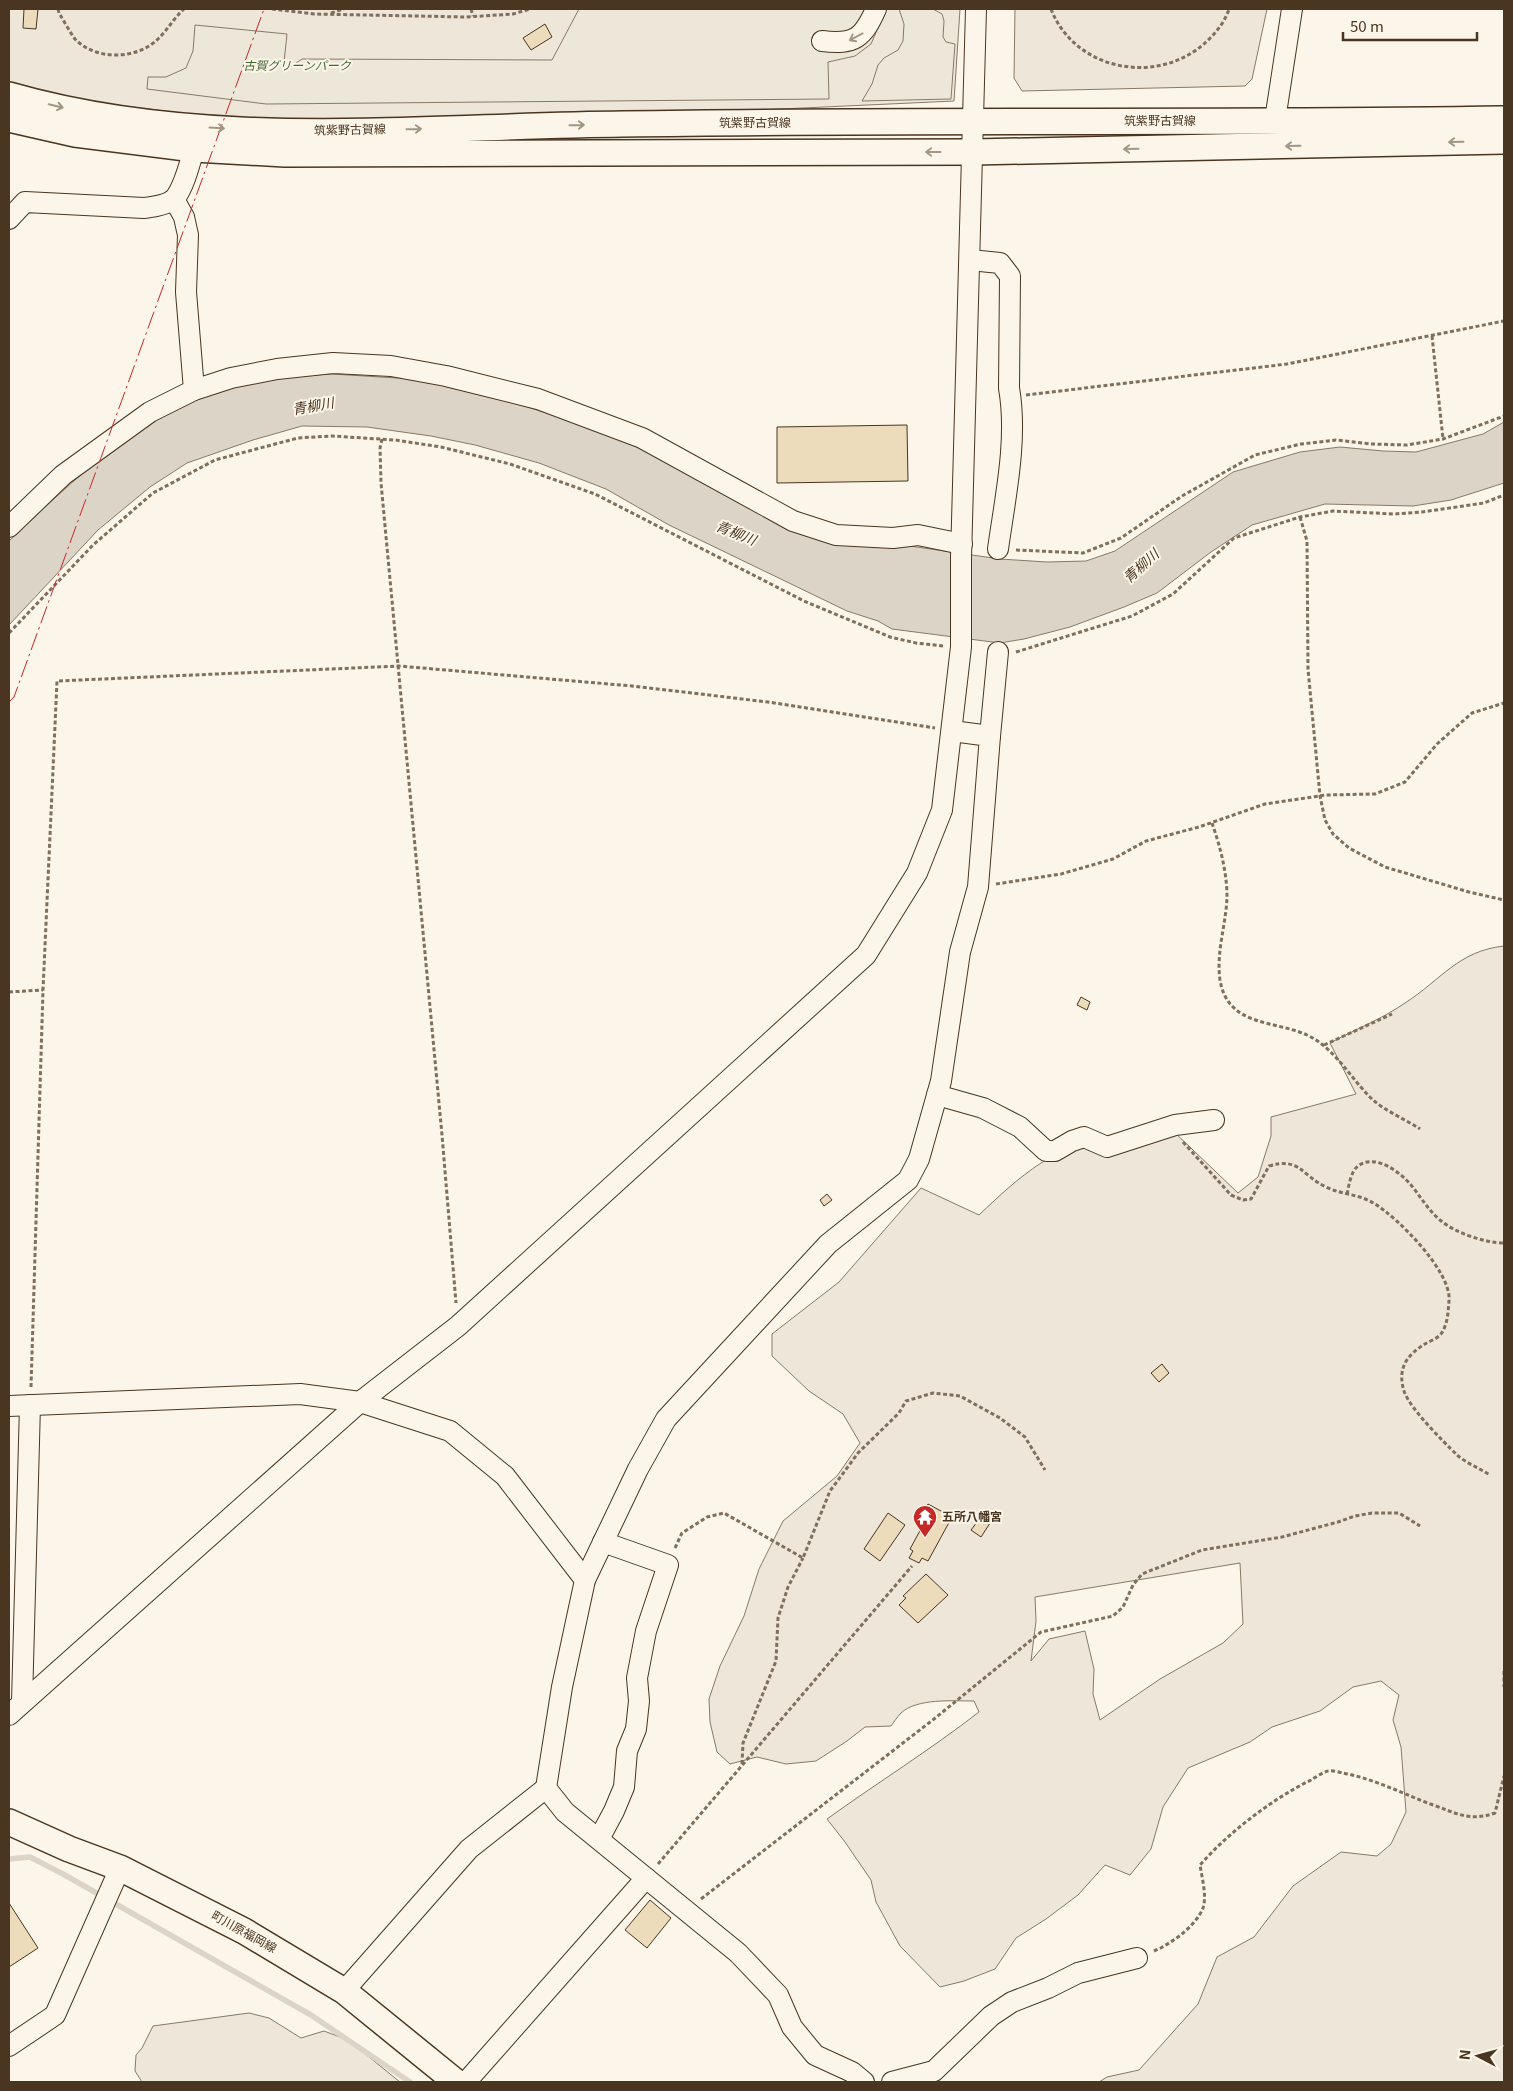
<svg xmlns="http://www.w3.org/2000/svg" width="1513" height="2091" viewBox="0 0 1513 2091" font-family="Georgia,'Noto Sans JP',serif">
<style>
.green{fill:#ede6d9;stroke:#887966;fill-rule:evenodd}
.parking{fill:#ede7d9;stroke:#887966}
.water{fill:#dcd4c6;stroke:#887966}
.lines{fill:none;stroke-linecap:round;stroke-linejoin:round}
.stream{stroke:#dcd4c6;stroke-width:5.5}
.building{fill:#ecdcbc;stroke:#4a3520}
.minor-casing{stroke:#4a3520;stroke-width:22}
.major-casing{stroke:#4a3520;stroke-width:28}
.path{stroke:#7f6f5c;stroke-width:3;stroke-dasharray:4 2.5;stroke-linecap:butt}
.minor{stroke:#fbf6e9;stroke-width:20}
.major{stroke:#fbf6e9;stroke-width:25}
.power{stroke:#c62828;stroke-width:1;stroke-dasharray:18 4 2.5 4;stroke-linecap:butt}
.oneway{stroke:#a29684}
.labels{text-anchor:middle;stroke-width:4;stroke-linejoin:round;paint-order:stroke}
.park-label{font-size:12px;font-style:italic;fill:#436837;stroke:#fbf6e9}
.street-label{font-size:12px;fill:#4a3520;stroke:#fbf6e9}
.poi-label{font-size:12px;font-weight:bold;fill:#4a3520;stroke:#fbf6e9;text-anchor:start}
.water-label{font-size:14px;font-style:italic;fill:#4a3520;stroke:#fbf6e9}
</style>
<rect width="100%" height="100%" fill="#fbf6e9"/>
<g class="green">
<polygon points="9,9 960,9 954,101 609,117 261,123 27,94 9,87"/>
<polygon points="1015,9 1267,9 1252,79 1245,86 1022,91 1014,78"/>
<path d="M1504,946V2082H1099L1107,2077L1139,2070L1198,2004L1217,1957L1254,1937L1293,1886L1341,1852L1377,1856L1391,1844L1406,1812L1401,1747L1393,1720L1399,1695L1381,1681L1353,1687L1320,1711L1272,1727L1250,1742L1188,1768L1163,1807L1151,1849L1130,1875L1105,1865L1078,1895L1046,1919L1016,1938L995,1969L964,1981L940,1987L900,1946L876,1902L871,1880L845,1842L827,1819C877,1783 930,1750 979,1712L974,1701C953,1701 917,1698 901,1713C897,1717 894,1722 891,1726L865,1727L847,1741L816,1761L786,1764L757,1757L730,1764L717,1752L710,1722L709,1699L720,1666L744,1616L759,1569L783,1521L837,1476L860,1443L843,1414L809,1391L772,1356V1334L839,1282L921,1188L979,1215C999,1196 1018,1178 1041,1163C1078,1140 1129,1137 1171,1129L1238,1193L1258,1177L1271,1136V1117L1356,1094L1330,1043C1354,1030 1382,1019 1405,1003C1441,980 1458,951 1504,946ZM1240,1563L1243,1624L1223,1643L1160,1679L1100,1720L1093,1694L1094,1669L1085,1631L1049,1639L1031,1661L1036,1621L1035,1597Z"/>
<polygon points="249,2013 269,2018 301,2038 324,2031 348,2040 400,2082 142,2082 135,2071 136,2055 142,2048 153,2026"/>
</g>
<g class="parking">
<polygon points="579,9 886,9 871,44 855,56 828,62 829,99 266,104 147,89 148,77 166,77 186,68 193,51 195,25 287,34 283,72 302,59 552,60"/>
<polygon points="899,9 933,9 942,14 944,21 943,37 946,42 955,44 951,99 862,101 872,84 878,65 884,58 898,50 903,41 904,24"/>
</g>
<path class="water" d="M332,374L413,379L482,392L598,430L646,451L735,497L896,544L1000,559L1047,562L1086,561L1115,551L1233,472L1300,452L1340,447L1383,451L1416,452L1483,434L1504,422V483L1451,500L1413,506L1325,504L1252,525L1211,552L1157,593L1124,607L1070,627L1024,639L1000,643L892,629L878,621L847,611L669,525L606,489L539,463L475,445L431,436L367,427L302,426L253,440L187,463L150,487L98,530L9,625V541C63,490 117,437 185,404C195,400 205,393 216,390C254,379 292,376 332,374Z"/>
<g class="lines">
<polyline class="stream" points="9,1859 30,1857 63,1874 311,2015 410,2082"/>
</g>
<g class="building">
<polygon points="24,9 38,9 36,29 23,28"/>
<polygon points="545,24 552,37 531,50 523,38"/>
<polygon points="907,425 908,481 777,483 777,427"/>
<polygon points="1081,997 1090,1002 1087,1010 1077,1005"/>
<polygon points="827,1194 832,1200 824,1206 820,1200"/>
<polygon points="1162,1364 1169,1373 1159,1382 1151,1373"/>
<polygon points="928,1504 952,1517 928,1561 922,1558 919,1563 909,1558 913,1551 910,1549 922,1527 917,1524"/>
<polygon points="888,1513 905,1525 880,1561 864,1549"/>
<polygon points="983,1514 992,1520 981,1537 971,1530"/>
<polygon points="926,1574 948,1595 918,1623 899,1605 906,1598 903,1596"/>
<polygon points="650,1900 671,1918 647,1948 625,1930"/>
<polygon points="9,1903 38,1948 9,1967"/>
</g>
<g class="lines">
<g class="minor-casing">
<g id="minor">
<path d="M822,41C855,45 863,38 876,9"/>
<polyline points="1275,120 1292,9"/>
<polyline points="174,199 184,217 188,235 186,292 194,390"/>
<path d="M9,219L25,202L144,208C153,207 168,205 175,198C184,187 190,163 194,149"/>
<path d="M970,260L1000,263L1010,276L1009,388C1018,440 1005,498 998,549"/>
<polyline points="9,527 63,475 150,412 194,390 231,378 277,369 333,363 391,366 446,376 538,399 642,438 793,521 836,535 893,538 918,535 962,544"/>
<polyline points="990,736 998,652"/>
<polyline points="937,1095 983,1108 1020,1127 1046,1151 1055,1151 1072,1141 1084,1137 1107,1147 1175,1125 1214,1120"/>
<polyline points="9,1406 300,1394 360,1402 450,1431 505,1476 585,1580"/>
<polyline points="22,1702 30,1405"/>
<polyline points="9,1715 360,1402 458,1326 866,955 917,873 942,810 961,647 961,558 976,9"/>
<polyline points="546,1788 565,1812 738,1953 778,1995 792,2027 815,2055 852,2072 864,2082"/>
<polyline points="599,1839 614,1811 624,1787 627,1751 636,1729 639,1701 637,1678 646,1631 668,1565 603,1542"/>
<polyline points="344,1991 469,1849 546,1788 562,1687 585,1580 638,1469 666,1419 828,1244 908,1180 919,1159 941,1081 960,952 978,887 990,736 952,731"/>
<polyline points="9,2046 55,2015 120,1868"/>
<polyline points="466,2082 646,1878"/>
<polyline points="892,2082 934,2071 991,2016 1012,2002 1048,1988 1078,1973 1137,1958"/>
</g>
</g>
<g class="major-casing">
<g id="major">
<path d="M9,95C208,152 419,126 623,124C917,119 1211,124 1504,119"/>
<polyline points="9,119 75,134 194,149 285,154 974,152 1504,141"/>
<polyline points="9,1822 69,1849 120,1868 244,1931 344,1991 456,2082"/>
</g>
</g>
<g class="path">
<path d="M58,9L59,13C64,21 69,31 75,39C96,61 138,60 159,38C168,29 174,18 184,9"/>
<polyline points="272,9 314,14 466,17 513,14 530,9"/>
<polyline points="471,9 473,16"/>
<path d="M1051,9C1075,71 1157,86 1205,43C1215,34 1225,22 1229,9"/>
<polyline points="331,13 344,9"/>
<polyline points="1432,336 1443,439"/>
<polyline points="1026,395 1287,364 1504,321"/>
<polyline points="382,439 380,448 381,483 442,1135 456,1303"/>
<polyline points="1300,517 1307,541 1308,669 1320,796 1325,820 1333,834 1349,848 1385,867 1469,892 1504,900"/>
<polyline points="1016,550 1083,553 1121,538 1182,496 1255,455 1301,444 1336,440 1371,444 1407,445 1443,439 1504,416"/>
<polyline points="9,633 93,545 153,493 215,460 298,438 332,436 395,440 441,447 510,464 595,494 804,601 890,637 916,643 943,646"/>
<polyline points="1016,652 1132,616 1173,594 1234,538 1300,517 1333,511 1394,514 1422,512 1484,503 1504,495"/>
<path d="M1212,823C1220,846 1227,872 1227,897C1226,925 1216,952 1220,980C1228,1027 1274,1020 1307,1035C1335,1048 1350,1078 1372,1099C1385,1111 1405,1119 1420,1129"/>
<polyline points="996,884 1061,874 1113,859 1146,841 1199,827 1265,804 1326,795 1375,794 1405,782 1437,744 1472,713 1504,703"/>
<polyline points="9,992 43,990"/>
<polyline points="1324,1045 1392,1014"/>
<path d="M1183,1142L1231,1195L1243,1200L1251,1199L1269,1166C1300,1157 1301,1175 1326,1187C1342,1195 1360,1194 1375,1204C1398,1218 1452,1272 1449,1301C1448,1312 1448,1324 1441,1334C1438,1338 1430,1341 1425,1344C1407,1355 1397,1368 1404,1391C1410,1409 1443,1441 1457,1455C1466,1463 1479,1468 1490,1475"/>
<path d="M1347,1194C1349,1185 1351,1171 1358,1166C1375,1153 1400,1172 1411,1185C1421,1197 1428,1210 1440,1220C1455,1233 1485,1243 1504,1243"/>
<polyline points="31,1387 43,990 57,681 399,666 632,686 768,702 935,728"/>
<polyline points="675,1548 682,1533 707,1517 724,1513 803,1558 830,1491 858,1453 899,1413 906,1401 933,1393 960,1396 1000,1418 1025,1437 1045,1470"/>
<polyline points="1504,1671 1504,1687"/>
<polyline points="742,1764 743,1743 776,1661 778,1618 788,1587 803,1558"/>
<polyline points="658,1864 912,1566"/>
<polyline points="701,1899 934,1719 1041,1632 1113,1616 1123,1607 1133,1585 1142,1574 1202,1550 1282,1537 1338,1522 1355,1516 1372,1513 1399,1513 1420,1526"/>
<path d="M1154,1951C1171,1944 1196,1926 1203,1908C1207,1896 1202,1878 1200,1865C1228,1833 1272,1799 1311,1780C1316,1777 1323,1772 1328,1771C1332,1770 1339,1772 1343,1773C1375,1779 1403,1794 1433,1805C1456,1813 1470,1822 1495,1813L1504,1776"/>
</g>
<use href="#minor" class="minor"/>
<use href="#major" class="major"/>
<polyline class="power" points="9,702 14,697 264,9"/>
</g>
<defs><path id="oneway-shaft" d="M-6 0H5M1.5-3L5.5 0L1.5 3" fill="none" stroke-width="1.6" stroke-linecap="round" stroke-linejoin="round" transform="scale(1.25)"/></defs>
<g class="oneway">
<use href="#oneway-shaft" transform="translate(856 37) rotate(152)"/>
<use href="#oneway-shaft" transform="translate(56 106) rotate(13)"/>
<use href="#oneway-shaft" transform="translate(577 125) rotate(-1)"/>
<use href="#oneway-shaft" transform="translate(217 128) rotate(3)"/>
<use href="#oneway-shaft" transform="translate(414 129) rotate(-1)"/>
<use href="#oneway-shaft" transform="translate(1456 142) rotate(179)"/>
<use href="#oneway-shaft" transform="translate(1293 146) rotate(179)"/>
<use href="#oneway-shaft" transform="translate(1131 149) rotate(179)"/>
<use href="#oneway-shaft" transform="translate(933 152) rotate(180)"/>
</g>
<defs>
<g id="temple-pin" transform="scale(1.25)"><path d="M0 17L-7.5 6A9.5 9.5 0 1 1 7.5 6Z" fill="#c62828" stroke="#fbf6e9"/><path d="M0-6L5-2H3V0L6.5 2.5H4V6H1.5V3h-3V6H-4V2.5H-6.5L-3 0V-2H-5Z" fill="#fff"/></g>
</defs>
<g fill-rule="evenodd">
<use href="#temple-pin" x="925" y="1517"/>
</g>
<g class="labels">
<g class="park-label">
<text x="297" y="70">古賀グリーンパーク</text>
</g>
<g class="street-label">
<text x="1160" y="125">筑紫野古賀線</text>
<text x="755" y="127">筑紫野古賀線</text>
<text transform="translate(350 130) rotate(-1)" y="4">筑紫野古賀線</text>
<text transform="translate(244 1932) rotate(29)" y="4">町川原福岡線</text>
</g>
<g class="poi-label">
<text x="942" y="1521">五所八幡宮</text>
</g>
<g class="water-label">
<text transform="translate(313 406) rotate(-10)" y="5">青柳川</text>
<text transform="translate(736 533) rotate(22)" y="5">青柳川</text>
<text transform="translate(1141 566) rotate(-42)" y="5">青柳川</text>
</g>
</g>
<rect width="1513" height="2091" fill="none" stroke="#4a3520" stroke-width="20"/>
<g transform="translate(1478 2056) rotate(276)" stroke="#fbf6e9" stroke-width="4" paint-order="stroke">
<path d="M0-4L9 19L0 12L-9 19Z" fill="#4a3520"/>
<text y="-8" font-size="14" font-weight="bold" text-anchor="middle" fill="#4a3520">N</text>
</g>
<path d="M1343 32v8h134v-8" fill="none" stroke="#4a3520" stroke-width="2.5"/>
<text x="1350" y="32" font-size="15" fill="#4a3520" stroke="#fbf6e9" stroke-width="4" paint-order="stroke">50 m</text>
</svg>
